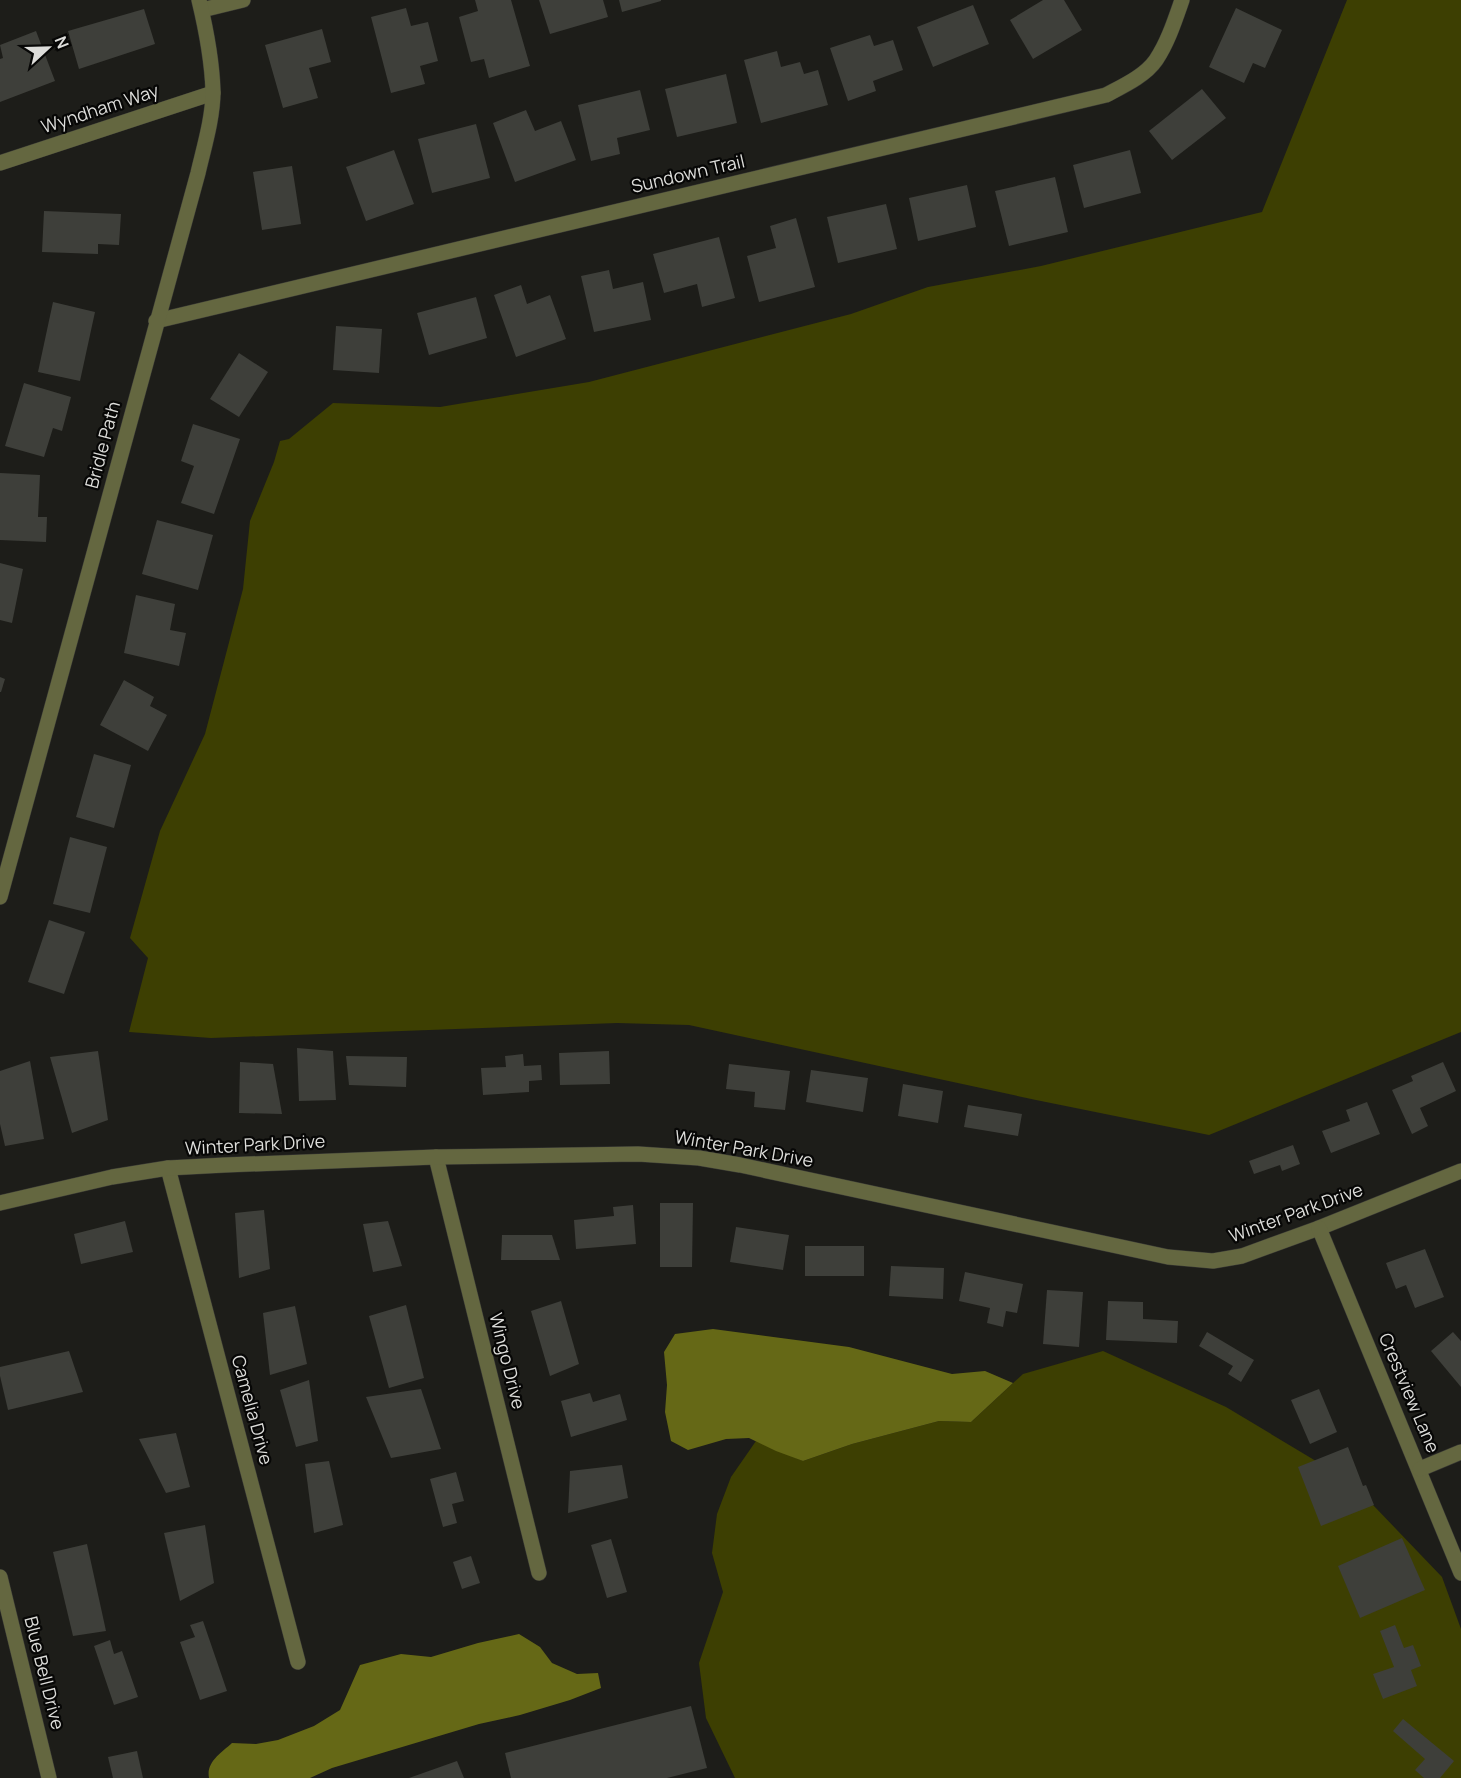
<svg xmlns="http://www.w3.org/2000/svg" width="1461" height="1778" viewBox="0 0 1461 1778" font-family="Manrope,sans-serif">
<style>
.green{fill:#3d3f02}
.water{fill:#656816}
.building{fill:#3e3f3a}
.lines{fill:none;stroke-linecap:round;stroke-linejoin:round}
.minor-casing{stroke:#383834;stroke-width:16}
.minor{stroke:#646740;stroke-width:15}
.labels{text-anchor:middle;stroke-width:4.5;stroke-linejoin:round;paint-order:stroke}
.street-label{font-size:18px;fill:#ddddda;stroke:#070706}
</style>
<rect width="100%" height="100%" fill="#1d1d19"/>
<g class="green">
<polygon points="1347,0 1461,0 1461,1032 1209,1135 1036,1100 689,1025 617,1023 211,1038 129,1032 148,958 130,938 160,831 205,734 243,589 250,521 274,462 280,441 289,439 333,403 440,407 589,382 851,314 928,287 1041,266 1262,212"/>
<polygon points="1103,1351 1226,1407 1351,1482 1442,1577 1461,1629 1461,1778 735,1778 706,1718 699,1663 723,1592 712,1553 717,1514 731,1477 756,1441 803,1461 852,1444 939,1421 971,1422 1023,1374"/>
</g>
<g class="water">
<polygon points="713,1329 849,1347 952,1374 985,1371 1013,1383 971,1422 939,1421 852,1444 803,1461 776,1451 749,1438 726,1439 688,1450 671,1441 665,1412 667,1385 664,1352 675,1334"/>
<path d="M519,1634L540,1647L552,1663L577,1674L598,1673L601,1688L570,1700L520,1715L479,1724L332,1768L310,1778H209C206,1762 221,1753 232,1743L256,1744L278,1740L314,1726L340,1710L360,1665L401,1654L431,1657L478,1643Z"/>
</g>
<g class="building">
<polygon points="475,0 511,0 530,66 489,78 484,59 471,62 459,17 478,11"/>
<polygon points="539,0 603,0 608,17 550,34"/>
<polygon points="619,0 661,0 661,1 622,12"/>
<polygon points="1043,0 1064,0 1082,30 1033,59 1010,20"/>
<polygon points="973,5 989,44 933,67 917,27"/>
<polygon points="406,8 411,26 428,22 438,61 420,66 425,84 391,93 371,17"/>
<polygon points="1236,8 1282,30 1265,68 1253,63 1244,83 1209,67"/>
<polygon points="144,9 155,44 79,69 68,31"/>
<polygon points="322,29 331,62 309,68 318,98 283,108 265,45"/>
<polygon points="36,31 55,81 0,102 0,59 3,58 0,45"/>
<polygon points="870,35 874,46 893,40 903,70 873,81 876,91 848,101 830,48"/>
<polygon points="777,51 781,67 800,62 804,74 818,70 828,105 761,123 744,60"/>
<polygon points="726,74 737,123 677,137 665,89"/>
<polygon points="1202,89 1226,118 1172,160 1149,131"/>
<polygon points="640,90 650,130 617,138 620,154 591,161 578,105"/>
<polygon points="526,110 535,131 561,121 576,160 515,182 493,123"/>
<polygon points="476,124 490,178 432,193 418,139"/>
<polygon points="394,150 414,204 366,221 346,167"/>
<polygon points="1130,150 1141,193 1084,208 1073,165"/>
<polygon points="292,166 301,224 262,230 253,172"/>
<polygon points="1055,177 1068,232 1009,246 995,191"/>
<polygon points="967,185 976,227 918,241 909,198"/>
<polygon points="886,204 897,249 838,263 827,217"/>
<polygon points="44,211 121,214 119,245 98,244 98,254 42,252"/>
<polygon points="796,218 815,287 759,302 747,256 776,248 770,226"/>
<polygon points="719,237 735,298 702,307 697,284 664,293 653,254"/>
<polygon points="609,270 613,289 643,282 651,320 594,332 581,276"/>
<polygon points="521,285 527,304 550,295 566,339 516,357 494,295"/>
<polygon points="476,297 487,338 429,355 417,313"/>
<polygon points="53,302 95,312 80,381 38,372"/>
<polygon points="336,326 382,329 379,373 333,370"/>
<polygon points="239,353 268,372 239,417 210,399"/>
<polygon points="24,383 71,397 62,431 53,428 44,457 5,446"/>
<polygon points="193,424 240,439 214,514 181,503 194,466 181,461"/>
<polygon points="0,473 40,475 38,517 47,517 46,542 0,540"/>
<polygon points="157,520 213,535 198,590 142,574"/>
<polygon points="0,563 23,569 12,623 0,620"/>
<polygon points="136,595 175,604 170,630 186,633 179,666 124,653"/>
<polygon points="0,677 5,679 1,692 0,692"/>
<polygon points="124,680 154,697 150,706 167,715 148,751 100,725"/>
<polygon points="94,754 131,765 114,828 76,817"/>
<polygon points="70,837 107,847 90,913 53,904"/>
<polygon points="49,920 85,932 64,994 28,982"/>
<polygon points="297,1048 333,1051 336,1100 299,1101"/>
<polygon points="98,1051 108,1120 72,1133 50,1057"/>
<polygon points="609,1051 610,1084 560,1085 559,1053"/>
<polygon points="523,1054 524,1066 541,1065 542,1080 529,1081 529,1092 483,1095 481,1068 506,1067 505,1056"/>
<polygon points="346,1056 407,1057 406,1087 349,1085"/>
<polygon points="30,1061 44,1139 5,1146 0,1124 0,1071"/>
<polygon points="240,1062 273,1064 282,1114 239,1113"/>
<polygon points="1443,1062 1456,1091 1420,1108 1428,1126 1412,1134 1392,1090 1413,1081 1411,1076"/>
<polygon points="729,1064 790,1071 785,1110 754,1107 755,1092 726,1089"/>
<polygon points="811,1070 868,1078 863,1112 806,1102"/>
<polygon points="903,1084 943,1091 938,1123 898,1116"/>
<polygon points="1367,1102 1380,1134 1331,1153 1322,1131 1350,1121 1346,1110"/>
<polygon points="968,1105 1022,1114 1018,1136 964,1127"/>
<polygon points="1293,1145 1300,1164 1282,1171 1280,1165 1254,1174 1249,1161"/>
<polygon points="660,1203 693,1203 692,1267 660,1267"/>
<polygon points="633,1205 636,1244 576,1249 574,1220 614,1216 613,1207"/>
<polygon points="264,1210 270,1269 239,1278 235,1213"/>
<polygon points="125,1221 133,1252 81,1264 74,1234"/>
<polygon points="388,1221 402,1266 373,1272 363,1224"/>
<polygon points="736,1227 789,1235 783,1270 730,1262"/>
<polygon points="502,1235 552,1235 560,1260 501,1260"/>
<rect x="805" y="1246" width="59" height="30"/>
<polygon points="1425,1249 1444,1297 1415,1308 1406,1285 1396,1289 1386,1263"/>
<polygon points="891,1266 944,1268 943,1299 889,1296"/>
<polygon points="965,1272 1023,1284 1017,1313 1006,1311 1003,1327 987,1323 990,1308 959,1301"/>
<polygon points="1047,1290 1083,1292 1079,1347 1043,1344"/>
<polygon points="561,1301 579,1364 550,1376 531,1311"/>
<polygon points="1108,1301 1143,1302 1143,1319 1178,1321 1177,1343 1106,1340"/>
<polygon points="406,1305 424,1378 389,1388 369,1316"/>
<polygon points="295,1306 307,1364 270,1375 263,1313"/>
<polygon points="1207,1332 1254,1360 1241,1382 1228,1374 1233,1366 1199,1346"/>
<polygon points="1453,1332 1461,1341 1461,1387 1431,1351"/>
<polygon points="69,1351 83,1392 8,1410 0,1376 0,1367"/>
<polygon points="309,1380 318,1441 296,1447 280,1390"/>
<polygon points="421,1389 441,1449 391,1458 366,1397"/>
<polygon points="1319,1389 1337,1432 1310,1444 1291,1400"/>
<polygon points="590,1393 593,1402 620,1394 627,1420 571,1437 561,1401"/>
<polygon points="176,1433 190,1487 166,1493 139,1439"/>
<polygon points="1348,1447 1363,1486 1366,1485 1374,1505 1321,1526 1298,1467"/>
<polygon points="329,1461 343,1525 314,1533 305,1464"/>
<polygon points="622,1465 628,1498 568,1513 570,1471"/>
<polygon points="456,1472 464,1501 452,1504 457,1523 443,1527 430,1479"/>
<polygon points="205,1525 214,1583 180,1601 164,1533"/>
<polygon points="1402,1538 1425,1590 1360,1618 1338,1566"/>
<polygon points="611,1539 627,1592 607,1598 591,1545"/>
<polygon points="87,1544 106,1631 73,1636 53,1552"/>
<polygon points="471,1556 480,1583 462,1589 453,1562"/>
<polygon points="203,1621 227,1691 200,1700 180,1642 195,1637 190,1625"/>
<polygon points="1395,1625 1404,1648 1413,1645 1421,1666 1411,1670 1417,1686 1383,1699 1373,1674 1394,1667 1380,1631"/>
<polygon points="110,1640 114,1654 122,1651 138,1697 114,1705 94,1646"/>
<polygon points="691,1706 707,1768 667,1778 511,1778 505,1753"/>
<polygon points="1403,1719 1454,1761 1440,1778 1424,1778 1415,1770 1425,1759 1393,1731"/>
<polygon points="137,1751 143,1778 113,1778 108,1757"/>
<polygon points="457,1761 464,1778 409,1778"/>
</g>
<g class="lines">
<g class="minor-casing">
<g id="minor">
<polyline points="202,10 243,0"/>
<polyline points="0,163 213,93"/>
<path d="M156,321L1106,95C1123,86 1145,76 1156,60C1168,42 1175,20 1182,0"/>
<path d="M0,897L198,173C204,147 213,118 213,91C212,61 206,29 199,0"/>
<polyline points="436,1157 539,1573"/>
<polyline points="168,1168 298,1662"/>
<polyline points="0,1203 112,1177 168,1168 225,1165 436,1157 638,1154 699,1158 740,1165 1168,1257 1213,1261 1242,1256 1319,1228 1461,1171"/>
<polyline points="1319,1228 1461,1573"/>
<polyline points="1420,1469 1461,1452"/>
<polyline points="0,1577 49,1778"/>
</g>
</g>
<use href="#minor" class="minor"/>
</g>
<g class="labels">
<g class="street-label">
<text transform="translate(100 109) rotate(-18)" y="6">Wyndham Way</text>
<text transform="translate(688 174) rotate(-13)" y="6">Sundown Trail</text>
<text transform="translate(103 445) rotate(-75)" y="6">Bridle Path</text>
<text transform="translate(255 1145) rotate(-3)" y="6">Winter Park Drive</text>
<text transform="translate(744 1149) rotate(10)" y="6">Winter Park Drive</text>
<text transform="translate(1296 1213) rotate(-20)" y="6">Winter Park Drive</text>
<text transform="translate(507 1361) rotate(76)" y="6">Wingo Drive</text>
<text transform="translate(1409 1393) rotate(67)" y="6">Crestview Lane</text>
<text transform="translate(252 1410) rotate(75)" y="6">Camelia Drive</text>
<text transform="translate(44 1673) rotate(76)" y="6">Blue Bell Drive</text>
</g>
</g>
<g transform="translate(48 48) rotate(68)" stroke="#070706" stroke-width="4.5" paint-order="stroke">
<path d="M0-4.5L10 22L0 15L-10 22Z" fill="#ddddda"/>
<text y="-9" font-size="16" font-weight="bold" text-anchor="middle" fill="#ddddda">N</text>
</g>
</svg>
